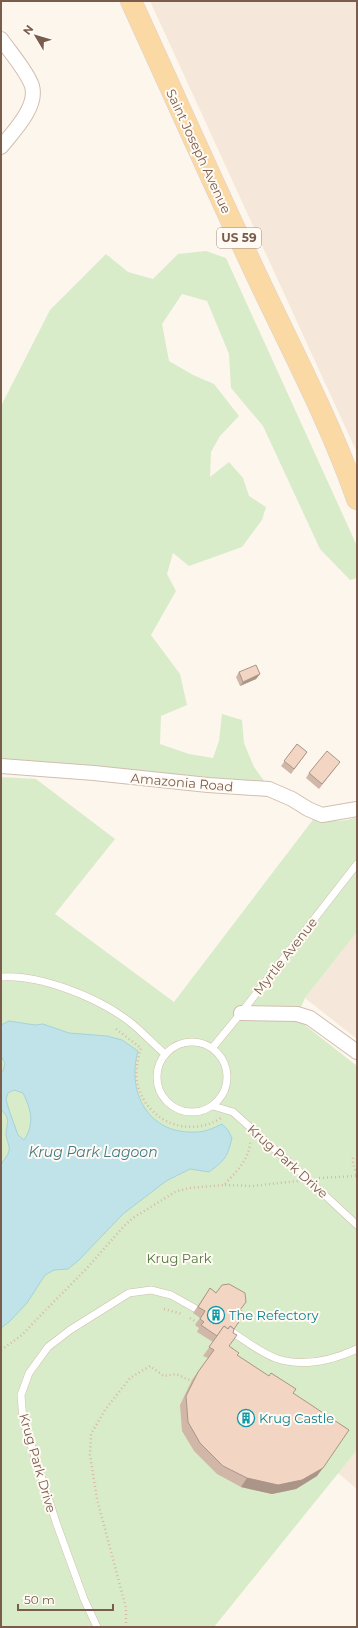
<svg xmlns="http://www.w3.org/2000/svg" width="358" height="1628" viewBox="0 0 358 1628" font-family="Montserrat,sans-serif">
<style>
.residential{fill:#f5e8da}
.green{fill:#d8ecc9}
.water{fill:#bfe3e8;stroke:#a5d3da;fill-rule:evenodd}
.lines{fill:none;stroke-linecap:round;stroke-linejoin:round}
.lane-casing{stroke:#d1beb0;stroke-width:8}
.street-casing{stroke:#d1beb0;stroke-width:16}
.primary-casing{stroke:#dad1cd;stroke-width:22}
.path{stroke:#d9b8a5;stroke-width:2.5;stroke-dasharray:1 3;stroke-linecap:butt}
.lane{stroke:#fff;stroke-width:7}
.street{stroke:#fff;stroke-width:14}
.primary{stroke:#fbd9a5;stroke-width:21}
.wall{fill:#d1b7a8}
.shaded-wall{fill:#aa9588}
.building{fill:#f3d5c3;stroke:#aa9588}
.labels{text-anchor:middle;stroke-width:4;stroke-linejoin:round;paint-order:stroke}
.shield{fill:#fffaf3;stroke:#a28b7f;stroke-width:1}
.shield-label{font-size:12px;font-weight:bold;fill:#7a5c4d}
.street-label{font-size:13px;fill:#7a5c4d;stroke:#fffaf3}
.park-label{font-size:13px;fill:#537a41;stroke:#fffaf3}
.culture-label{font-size:13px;fill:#0d838f;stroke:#fffaf3;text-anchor:start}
.water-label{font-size:14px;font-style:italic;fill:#437c86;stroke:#fffaf3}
</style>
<rect width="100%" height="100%" fill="#fdf6ec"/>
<g class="residential">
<polygon points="150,1 357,1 357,453 353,444"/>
<polygon points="357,932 357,1039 305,998"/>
<polygon points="357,1450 357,1489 338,1473"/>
</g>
<g class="green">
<polygon points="206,251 226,258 357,546 357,578 350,580 320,549 263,426 231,388 229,354 207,301 182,294 162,324 169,361 193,375 214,384 239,416 220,436 211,452 210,477 229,462 243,478 249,496 266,507 262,520 242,547 189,566 173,553 167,574 176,591 151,635 180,674 187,705 161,716 160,744 189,754 213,758 219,741 222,714 242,720 244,743 254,767 267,785 1,764 1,406 50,310 106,254 128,272 153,279 178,254"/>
<path d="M1,777L36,779L115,839L55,914L174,1002L315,817C331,821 341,823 357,817V932L305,998L296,1018L357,1066V1450L214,1627H1Z"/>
</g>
<path class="water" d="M9,1021L35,1025L43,1024L69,1033L107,1036L122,1040L138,1051C126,1093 149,1135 196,1132C205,1132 214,1128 222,1124L228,1130L232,1138C227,1158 225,1160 209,1172L190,1169L166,1181L123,1214L79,1260L68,1269L54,1270L45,1275L27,1303L10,1321L1,1328V1165C3,1160 8,1156 9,1151C10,1146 8,1144 7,1139C3,1128 14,1120 1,1110V1073L3,1071L5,1063L1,1056V1025ZM14,1090L23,1093C31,1109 35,1124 24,1140L18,1135L9,1110L6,1099L8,1093Z"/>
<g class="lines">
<g class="lane-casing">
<g id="lane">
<path d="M1,977C39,974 96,997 126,1019C140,1029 152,1043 165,1054"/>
<circle cx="192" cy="1077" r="35"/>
<polyline points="213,1047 241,1013 357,864"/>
<polyline points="213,1106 233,1112 301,1173 357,1225"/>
<path d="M232,1332C246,1341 262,1354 278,1359C304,1367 333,1360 357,1349"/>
<polyline points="97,1627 84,1599 57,1525 23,1420 21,1395 29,1373 48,1347 70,1330 129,1293 151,1290 171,1295 196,1309"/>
</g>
</g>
<g class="street-casing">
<g id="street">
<path d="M1,39C10,52 27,71 32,86C38,107 13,132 1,147"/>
<polyline points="1,766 94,773 208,785 269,789 292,799 308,809 322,815 357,809"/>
<polyline points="241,1013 297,1014 310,1018 357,1052"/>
</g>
</g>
<g class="primary-casing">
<path id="primary" d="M131,1C175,97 218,194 263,289C296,358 332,427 357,499"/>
</g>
<g class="path">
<path d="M116,1029L141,1048C138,1059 135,1070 137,1082C145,1121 188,1139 221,1118"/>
<polyline points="319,1178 357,1176 353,1163 353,1156"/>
<polyline points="225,1185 252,1186 298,1181"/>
<polyline points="164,1309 182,1314"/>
<polyline points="190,1318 200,1324"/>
<path d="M1,1350L22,1335L37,1319L88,1267L124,1226L133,1218L175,1192L189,1188L224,1185C235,1173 251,1158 250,1140"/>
<polyline points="126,1627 126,1608 97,1499 90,1455 91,1434 105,1410 130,1378 150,1366 164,1376 176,1374 194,1382"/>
</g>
<use href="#lane" class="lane"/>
<use href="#street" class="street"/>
<use href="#primary" class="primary"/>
</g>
<g class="wall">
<polygon points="239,672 260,674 256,679 240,686 236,677"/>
<polygon points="297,744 307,752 291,774 281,766"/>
<polygon points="337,766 319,789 306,778 309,773"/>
<polygon points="210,1288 240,1310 229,1346 237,1356 293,1393 317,1476 296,1489 272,1494 241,1487 217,1474 194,1451 182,1431 180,1405 192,1380 208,1358 203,1356 213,1342 197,1332 199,1328 195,1325 200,1318 193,1313"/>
</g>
<g class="shaded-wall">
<polygon points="260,674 256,679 240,686 243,682"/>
<polygon points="323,1468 317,1476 296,1489 272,1494 241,1487 247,1478"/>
</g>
<g class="building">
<polygon points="256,665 260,674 243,682 239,672"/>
<polygon points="297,744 307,752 294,769 284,761"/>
<polygon points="327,751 340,762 322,784 309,773"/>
<polygon points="229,1284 245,1293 246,1302 240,1310 245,1313 234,1329 230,1326 228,1329 224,1326 217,1336 201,1325 204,1322 200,1319 205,1311 198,1307 210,1288 216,1293 222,1285"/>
<polygon points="224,1326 228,1329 230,1326 234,1329 233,1333 237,1335 229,1346 239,1353 237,1355 269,1376 271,1373 296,1389 293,1393 349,1430 323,1468 302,1480 278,1485 247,1478 223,1466 200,1443 188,1422 186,1396 198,1372 214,1350 209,1347"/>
</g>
<defs>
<g id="building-ring" transform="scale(0.9)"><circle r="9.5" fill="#fffaf3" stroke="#0f9aa8" stroke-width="1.5"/><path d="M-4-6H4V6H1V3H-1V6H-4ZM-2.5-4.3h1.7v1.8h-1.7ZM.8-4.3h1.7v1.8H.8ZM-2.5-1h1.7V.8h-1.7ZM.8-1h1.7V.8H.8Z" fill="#0f9aa8"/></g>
</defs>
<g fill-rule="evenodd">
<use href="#building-ring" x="216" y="1315"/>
<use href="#building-ring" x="246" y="1418"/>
</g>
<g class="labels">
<rect class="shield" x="217" y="228" width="44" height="20" rx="3"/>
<g class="shield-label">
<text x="239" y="242">US 59</text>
</g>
<g class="street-label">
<text transform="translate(199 151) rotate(65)" y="5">Saint Joseph Avenue</text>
<text transform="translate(182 782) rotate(5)" y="5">Amazonia Road</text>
<text transform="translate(285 956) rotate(-52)" y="5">Myrtle Avenue</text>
<text transform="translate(288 1161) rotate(42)" y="5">Krug Park Drive</text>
<text transform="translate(38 1463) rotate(74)" y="5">Krug Park Drive</text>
</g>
<g class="park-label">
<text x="179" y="1263">Krug Park</text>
</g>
<g class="culture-label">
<text x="229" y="1320">The Refectory</text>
<text x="259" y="1423">Krug Castle</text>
</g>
<g class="water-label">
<text x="93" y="1157">Krug Park Lagoon</text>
</g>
</g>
<rect width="358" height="1628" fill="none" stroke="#7a5c4d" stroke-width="4"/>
<g transform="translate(36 36) rotate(308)" stroke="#fffaf3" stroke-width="3" paint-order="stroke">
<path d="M0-3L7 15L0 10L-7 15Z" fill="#7a5c4d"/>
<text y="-6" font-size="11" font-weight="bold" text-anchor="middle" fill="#7a5c4d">N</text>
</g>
<path d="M18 1604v6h95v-6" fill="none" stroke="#7a5c4d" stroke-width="2"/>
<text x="24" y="1604" font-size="12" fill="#7a5c4d" stroke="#fffaf3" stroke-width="3" paint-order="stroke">50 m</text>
</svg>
